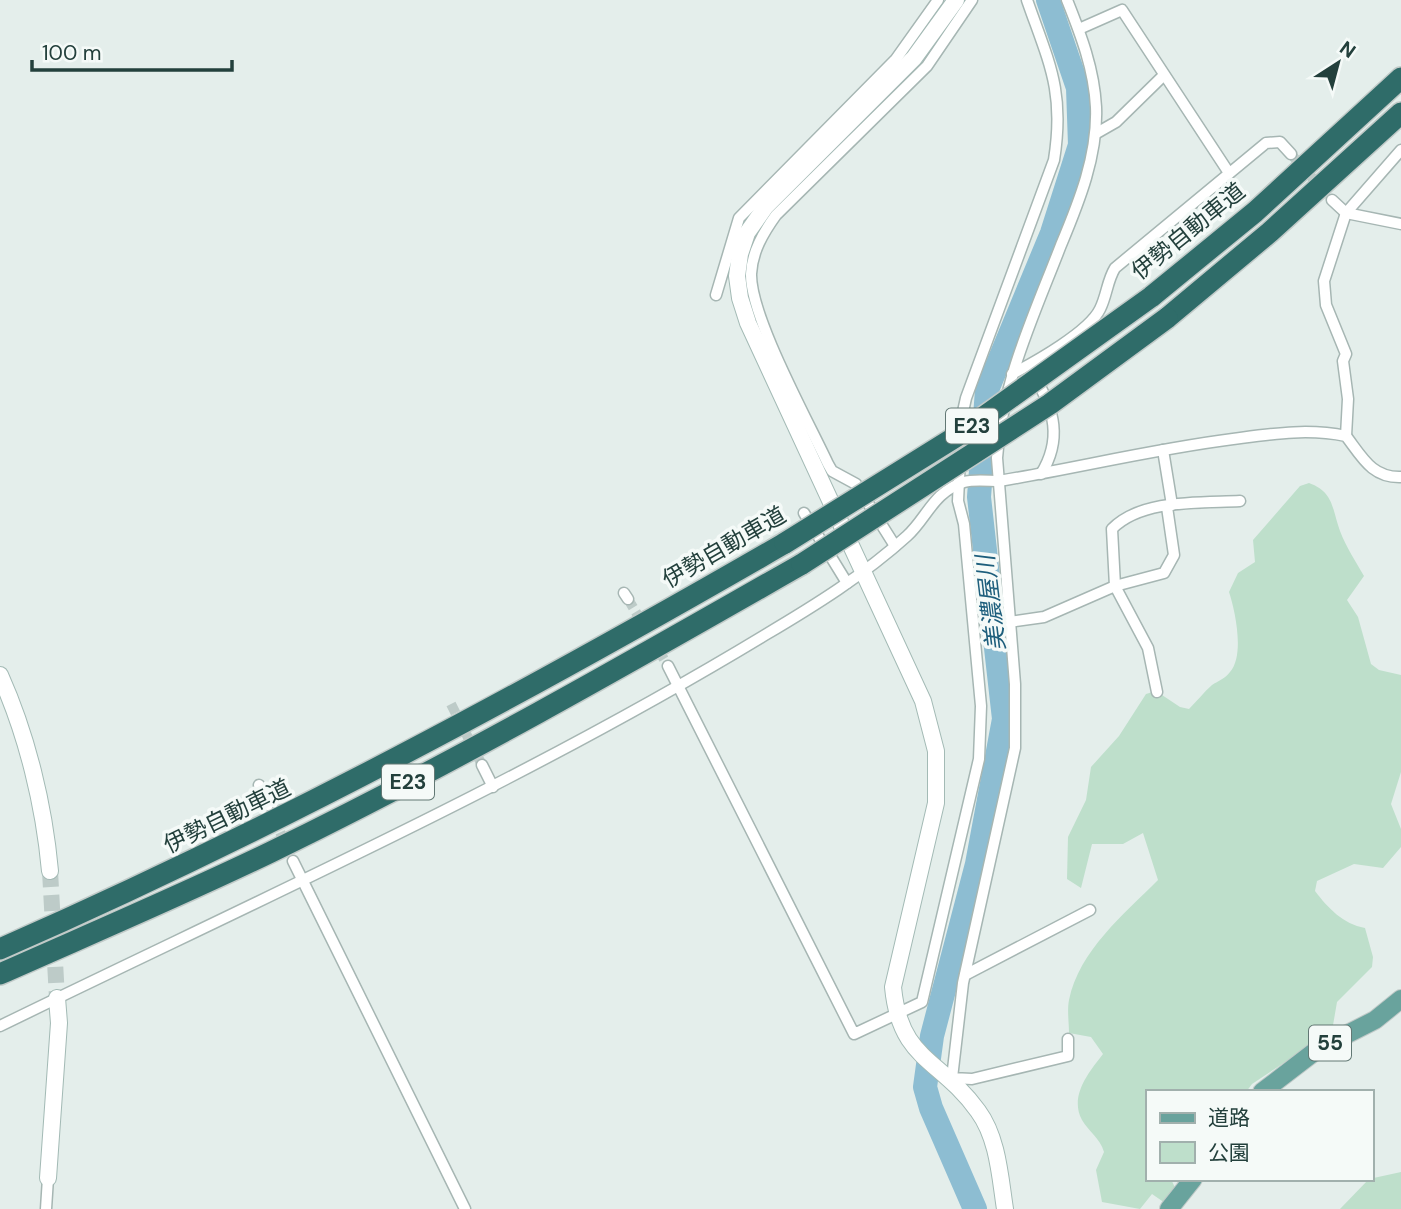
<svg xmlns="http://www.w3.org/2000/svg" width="1401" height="1209" viewBox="0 0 1401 1209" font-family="'DM Sans','Noto Sans JP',sans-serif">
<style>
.green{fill:#bedfcb}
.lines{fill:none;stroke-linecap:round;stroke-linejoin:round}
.river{stroke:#8dbdd2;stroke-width:24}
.street-tunnel{stroke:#bdcbc8;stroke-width:10;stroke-dasharray:10 5;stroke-linecap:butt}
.secondary-tunnel{stroke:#bdcbc8;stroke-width:16;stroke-dasharray:16 8;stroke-linecap:butt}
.street-casing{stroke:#a6b6b3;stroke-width:13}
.secondary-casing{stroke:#a3bab5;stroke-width:18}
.primary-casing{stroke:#c1cac8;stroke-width:20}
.highway-casing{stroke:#c1cac8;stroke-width:24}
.street{stroke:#fff;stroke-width:10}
.secondary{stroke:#fff;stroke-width:16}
.primary{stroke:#69a39d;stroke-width:18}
.highway{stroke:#2f6c69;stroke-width:21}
.highway-bridge-casing{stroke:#c1cac8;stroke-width:24;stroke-linecap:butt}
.highway-bridge{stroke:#2f6c69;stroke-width:21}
.labels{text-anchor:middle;stroke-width:7;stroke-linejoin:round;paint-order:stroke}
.shield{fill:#f5faf8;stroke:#627874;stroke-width:2}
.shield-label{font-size:21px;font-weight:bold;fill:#23403c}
.street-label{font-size:23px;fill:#23403c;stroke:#f5faf8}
.water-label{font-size:24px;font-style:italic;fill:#1d5e7c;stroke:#f5faf8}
</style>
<rect width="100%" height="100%" fill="#e4eeeb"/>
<g class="green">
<path d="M1309,483C1334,492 1332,509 1340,531C1346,547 1356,562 1364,576L1347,600L1358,617L1371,664L1379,670L1401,675V772L1391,804L1401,829V847L1383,868L1354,864L1317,881L1315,891C1328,908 1343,924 1365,928L1373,957L1372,967L1337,1002L1332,1031L1252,1084L1246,1092H1147V1179H1171L1176,1190L1165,1203L1152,1194L1140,1209L1102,1202L1096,1170L1104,1152C1100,1138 1089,1132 1082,1120C1069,1096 1089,1072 1103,1054L1091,1037L1069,1033C1069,1023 1067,1010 1069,1000C1079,951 1124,914 1158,880L1143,833L1123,844H1092L1081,888L1067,879L1068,837L1086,800L1091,767L1119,736L1146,694L1156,691L1180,707L1189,709C1197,701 1204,692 1212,685C1218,681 1226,678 1230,672C1245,655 1235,610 1229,592L1238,573L1255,562L1253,540L1300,486Z"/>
<polygon points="1401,1172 1401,1209 1340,1209 1369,1179"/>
</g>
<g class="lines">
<polyline class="river" points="975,1209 931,1108 925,1087 932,1036 977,864 1004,719 979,497 987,390 1052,233 1080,145 1078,88 1048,0"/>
<g class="street-tunnel">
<polyline points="1291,154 1332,200"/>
<polyline points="628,599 668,666"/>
<polyline points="451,704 482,765"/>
<polyline points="268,805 293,861"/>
</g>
<polyline class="secondary-tunnel" points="50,871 57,998"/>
<g class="street-casing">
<g id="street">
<path d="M1067,0C1081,35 1094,69 1096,107C1098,155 1079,202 1061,245C1034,315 1002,382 997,458L1015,684V748L963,983L952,1078L972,1079L1068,1056V1039"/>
<polyline points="1079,29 1122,10 1229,173"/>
<polyline points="1095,134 1116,122 1164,75"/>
<polyline points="1332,200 1346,213 1401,224"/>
<polyline points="716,295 739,218 896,59 938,0"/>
<path d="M1012,374C1035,362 1089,332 1100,309C1107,295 1107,281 1115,268L1266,143L1280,142L1291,154"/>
<path d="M1034,376C1055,410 1062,440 1041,474"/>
<polyline points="1346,436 1348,399 1343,361 1346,354 1326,305 1324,281 1346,213 1401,150"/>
<polyline points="1163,450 1172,505"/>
<polyline points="804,513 847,583"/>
<path d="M895,546L856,484L832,471L828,464C808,421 750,316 751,274C752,252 763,233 776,215L927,66L972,0"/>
<polyline points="624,593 628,599"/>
<polyline points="1009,622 1044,617 1115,586 1164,573 1174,555 1167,507"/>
<path d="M668,666L854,1034L922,1002L979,759L981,706L964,524L958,501L962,416L966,398L1054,160C1065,91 1049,63 1027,0"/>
<path d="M1157,692L1148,648L1115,586L1112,529C1141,499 1200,503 1240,501"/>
<polyline points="482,765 493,787"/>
<polyline points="259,785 268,805"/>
<polyline points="293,861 465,1209"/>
<polyline points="965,975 1090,910"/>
<path d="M0,1026C258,900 519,784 765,635C814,606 864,575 907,536C927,518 933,492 964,482C974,479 989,481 999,481C1077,468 1154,449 1233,439C1271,434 1307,428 1346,436C1362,457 1372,478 1401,477"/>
<polyline points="46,1209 48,1178"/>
</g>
</g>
<g class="secondary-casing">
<g id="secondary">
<path d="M956,0L914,58L766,206L747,233L740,254L737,276L740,298L748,323L923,701L936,751V803L893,987C900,1061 940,1058 978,1111C998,1138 1000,1177 1005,1209"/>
<path d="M0,675C27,735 44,805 50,871"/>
<polyline points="48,1178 59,1023 57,998"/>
</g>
</g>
<g class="primary-casing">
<g id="primary">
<polyline points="1262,1092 1318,1049 1375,1020 1401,999"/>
<polyline points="1169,1209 1193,1179"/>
</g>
</g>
<g class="highway-casing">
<g id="highway">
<polyline points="1151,297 1255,212 1401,78"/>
<polyline points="1167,318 1270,232 1401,113"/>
<path d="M0,949C271,830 529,691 785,543"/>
<path d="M0,974C90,934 182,895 271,852C452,764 627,664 802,564"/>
</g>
</g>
<use href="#street" class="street"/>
<use href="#secondary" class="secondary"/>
<use href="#primary" class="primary"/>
<use href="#highway" class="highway"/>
<g class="highway-bridge-casing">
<g id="highway-bridge">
<polyline points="785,543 957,436 1151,297"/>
<polyline points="802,564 1050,404 1167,318"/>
</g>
</g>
<use href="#highway-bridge" class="highway-bridge"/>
</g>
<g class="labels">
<g class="shield">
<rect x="946" y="408.5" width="52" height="35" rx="5"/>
<rect x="382" y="764.5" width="52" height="35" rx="5"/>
<rect x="1309" y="1025.5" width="42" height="35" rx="5"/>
</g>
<g class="shield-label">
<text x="972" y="433">E23</text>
<text x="408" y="789">E23</text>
<text x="1330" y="1050">55</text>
</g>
<g class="street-label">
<text transform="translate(1188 231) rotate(-39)" y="8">伊勢自動車道</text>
<text transform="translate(724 547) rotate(-30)" y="8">伊勢自動車道</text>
<text transform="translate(227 816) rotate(-26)" y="8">伊勢自動車道</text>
</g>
<g class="water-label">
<text transform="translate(991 603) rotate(-97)" y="8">美濃屋川</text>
</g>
</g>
<rect x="1146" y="1090" width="228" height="91" fill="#f5faf8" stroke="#a1b0ad" stroke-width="2"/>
<rect x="1160" y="1113" width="35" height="10" fill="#69a39d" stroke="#a1b0ad" stroke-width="2"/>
<text x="1208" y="1125" font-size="21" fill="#23403c">道路</text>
<rect x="1160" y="1142" width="35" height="21" fill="#bedfcb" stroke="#a1b0ad" stroke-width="2"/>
<text x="1208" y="1160" font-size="21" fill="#23403c">公園</text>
<g transform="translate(1338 63) rotate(36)" stroke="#f5faf8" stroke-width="5" paint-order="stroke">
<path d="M0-5L12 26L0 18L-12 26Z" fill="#23403c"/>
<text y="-10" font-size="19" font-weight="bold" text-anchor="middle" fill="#23403c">N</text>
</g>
<path d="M32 60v10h200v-10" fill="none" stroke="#23403c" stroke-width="3.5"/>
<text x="42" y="60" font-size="21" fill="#23403c" stroke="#f5faf8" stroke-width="5" paint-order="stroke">100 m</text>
</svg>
